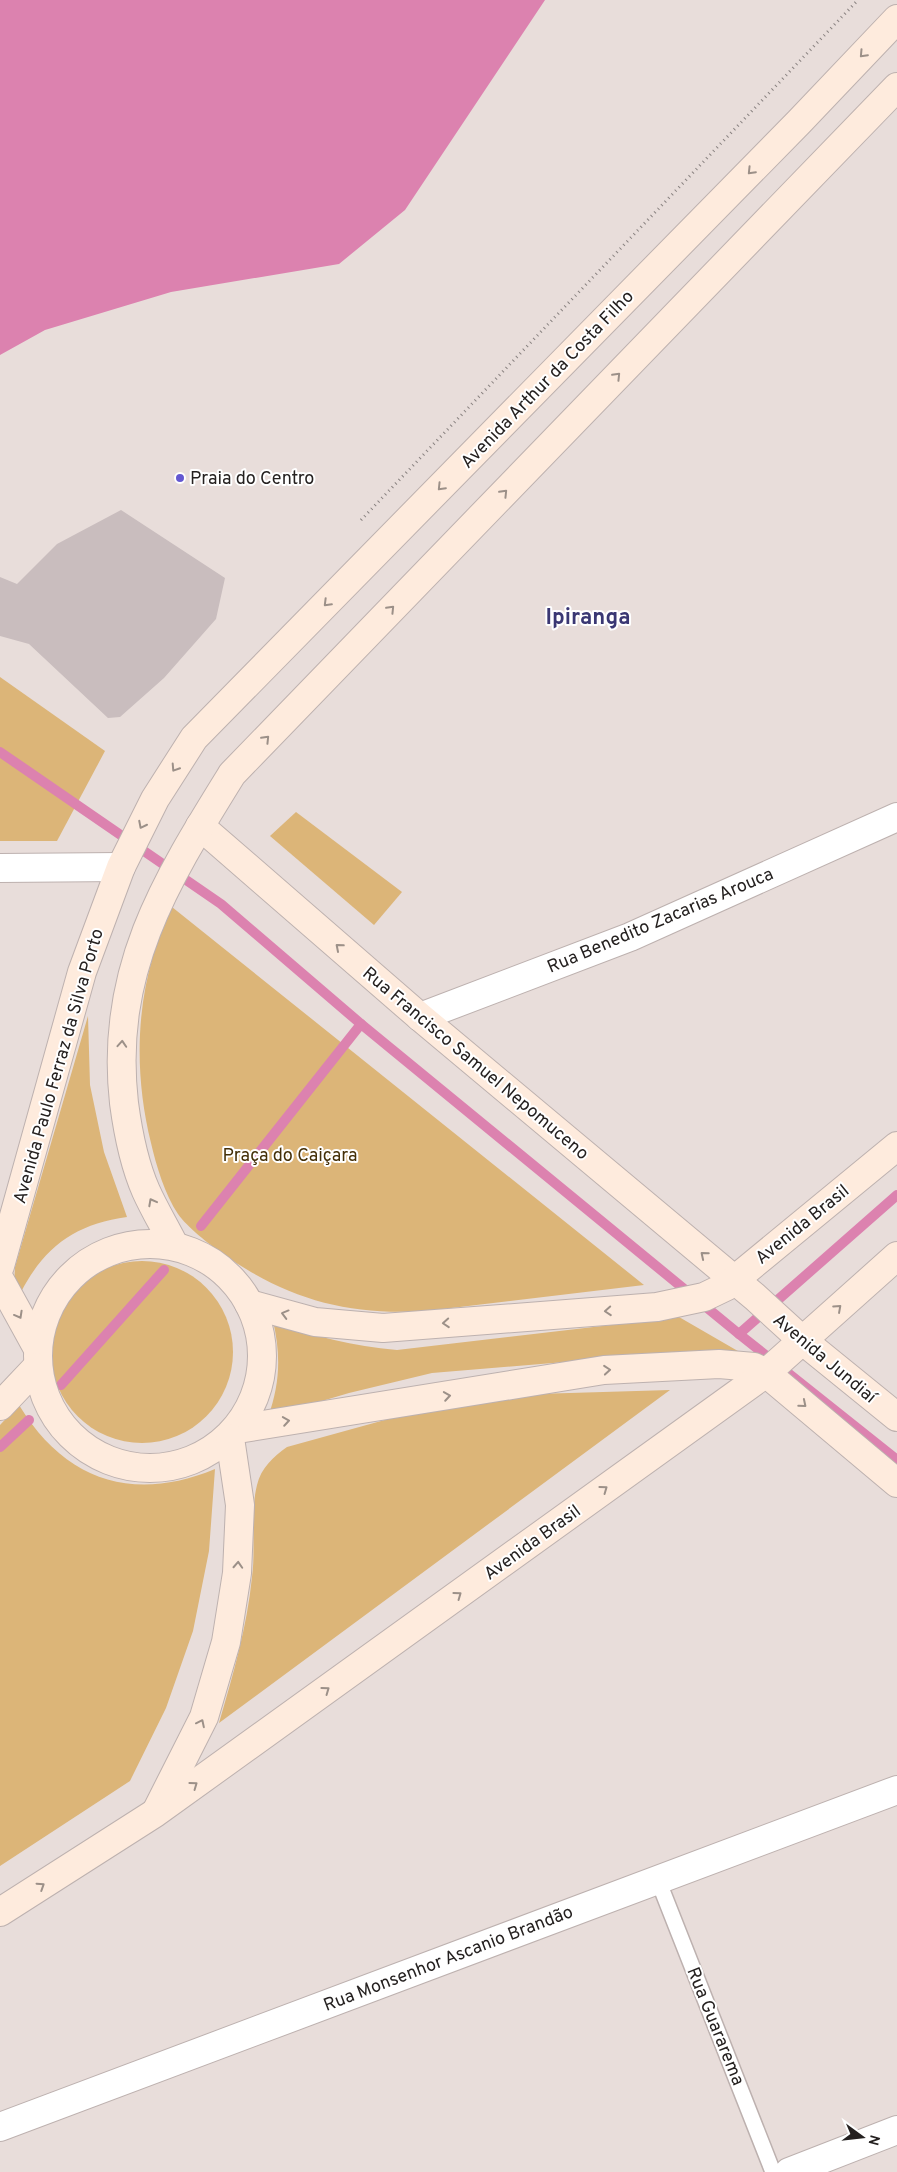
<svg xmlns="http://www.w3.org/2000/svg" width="897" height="2172" viewBox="0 0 897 2172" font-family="Overpass,sans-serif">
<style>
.green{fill:#dcb578}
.water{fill:#dc82af}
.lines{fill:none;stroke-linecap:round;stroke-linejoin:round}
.stream{stroke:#dc82af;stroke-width:10}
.building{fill:#c9bdbe}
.lane-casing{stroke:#bdb1af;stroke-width:18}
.street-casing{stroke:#bdb1af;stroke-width:30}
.secondary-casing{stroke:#bdb1af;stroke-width:30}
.path{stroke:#898280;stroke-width:3;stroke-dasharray:1 4;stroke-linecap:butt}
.lane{stroke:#fff;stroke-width:15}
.street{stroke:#fff;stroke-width:28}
.secondary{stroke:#feebdd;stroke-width:28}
.oneway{stroke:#9c9088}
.poi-dot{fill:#6458d1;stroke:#fff;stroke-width:2}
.labels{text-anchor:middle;stroke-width:4;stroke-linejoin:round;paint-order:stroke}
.street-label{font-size:18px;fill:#252120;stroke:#fff}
.poi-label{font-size:18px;fill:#252120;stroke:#fff;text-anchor:start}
.park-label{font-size:18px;fill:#442f07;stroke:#fff}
.district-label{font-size:22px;font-weight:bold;fill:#3a3773;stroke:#fff}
</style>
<rect width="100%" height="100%" fill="#e8ddda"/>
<g class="green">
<polygon points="0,677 105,751 57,841 0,841"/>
<polygon points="296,812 402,892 374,925 270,836"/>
<path d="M172,907L644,1285L426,1311C348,1316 287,1299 223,1254C209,1244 187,1227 178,1214C165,1195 156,1165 151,1143C136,1082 135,1017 153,956C158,939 166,923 172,907Z"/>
<path d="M88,1016L90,1085L104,1152L127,1217C76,1224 45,1246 21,1292L14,1285L15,1267Z"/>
<circle cx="142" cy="1352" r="91"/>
<path d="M679,1317L743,1354L696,1351L432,1373L349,1393L268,1417C280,1384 281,1355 273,1321C316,1337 352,1346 397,1350Z"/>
<path d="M670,1390L219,1723C233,1675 247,1627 252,1577C256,1548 250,1513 257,1485C261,1468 273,1457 287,1447L410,1413L536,1394Z"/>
<path d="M19,1405C65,1481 133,1503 215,1469L209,1551L193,1631L166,1708L130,1781L0,1866V1425Z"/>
</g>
<polygon class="water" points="0,0 545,0 405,210 339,264 171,292 45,330 0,355"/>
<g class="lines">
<g class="stream">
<polyline points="0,752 221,904 361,1024 739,1334 897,1460"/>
<polyline points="201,1226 361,1024"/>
<polyline points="739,1334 897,1195"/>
<polyline points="61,1385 164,1270"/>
<polyline points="0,1447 29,1420"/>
</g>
</g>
<polygon class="building" points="121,510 225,578 216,619 164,678 120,717 108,718 29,644 0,636 0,577 17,584 57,544"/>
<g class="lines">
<g class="lane-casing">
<polyline id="lane" points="658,1880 773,2172"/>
</g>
<g class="street-casing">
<g id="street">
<polyline points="0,868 121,867"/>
<polyline points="420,1017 630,937 897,817"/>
<polyline points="0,2127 897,1790"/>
<polyline points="789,2172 897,2130"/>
</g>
</g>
<g class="secondary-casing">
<g id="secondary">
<polyline points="200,826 420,1017 755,1297 802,1340 897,1417"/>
<circle cx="150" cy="1356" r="112"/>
<path d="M174,1245C165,1227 154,1209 146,1191C134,1164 128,1133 124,1103C109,971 165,882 232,774L897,87"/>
<polyline points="0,1266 82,972 121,867 155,799 194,738 799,122 897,19"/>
<polyline points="0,1280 38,1349"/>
<polyline points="249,1304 315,1322 383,1328 657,1307 704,1297 727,1286 897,1146"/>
<polyline points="0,1406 37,1367"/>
<polyline points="238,1429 604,1370 719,1364 754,1367 766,1373 897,1483"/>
<polyline points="157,1810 204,1717 226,1642 237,1573 240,1505 230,1438"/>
<polyline points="0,1912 155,1813 766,1373 897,1256"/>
</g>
</g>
<polyline class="path" points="361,520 858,0"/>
<use href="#lane" class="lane"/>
<use href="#street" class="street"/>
<use href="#secondary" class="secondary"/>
</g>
<defs><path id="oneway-chevron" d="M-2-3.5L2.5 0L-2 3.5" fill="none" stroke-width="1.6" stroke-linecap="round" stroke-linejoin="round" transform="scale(1.25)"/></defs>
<g class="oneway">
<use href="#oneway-chevron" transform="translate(863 54) rotate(133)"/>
<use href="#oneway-chevron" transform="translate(751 171) rotate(134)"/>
<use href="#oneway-chevron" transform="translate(617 376) rotate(-46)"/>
<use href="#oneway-chevron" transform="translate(441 487) rotate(134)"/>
<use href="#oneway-chevron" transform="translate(504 493) rotate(-46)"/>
<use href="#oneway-chevron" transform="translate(327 603) rotate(135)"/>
<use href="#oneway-chevron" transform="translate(391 609) rotate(-46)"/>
<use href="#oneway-chevron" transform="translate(266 739) rotate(-46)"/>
<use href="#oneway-chevron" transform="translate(175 768) rotate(123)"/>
<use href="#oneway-chevron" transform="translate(142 825) rotate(117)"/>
<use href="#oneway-chevron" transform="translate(339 947) rotate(-139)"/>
<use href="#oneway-chevron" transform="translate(122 1044) rotate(-86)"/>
<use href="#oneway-chevron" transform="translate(152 1202) rotate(-118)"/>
<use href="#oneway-chevron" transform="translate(704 1255) rotate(-140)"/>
<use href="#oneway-chevron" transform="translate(838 1308) rotate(-42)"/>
<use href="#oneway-chevron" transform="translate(608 1311) rotate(176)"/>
<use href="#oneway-chevron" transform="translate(285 1314) rotate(-165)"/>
<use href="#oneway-chevron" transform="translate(19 1315) rotate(61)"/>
<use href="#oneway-chevron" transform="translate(446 1323) rotate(176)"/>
<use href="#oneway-chevron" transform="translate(607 1370) rotate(-5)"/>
<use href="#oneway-chevron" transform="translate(447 1396) rotate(-9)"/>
<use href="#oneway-chevron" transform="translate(803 1404) rotate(40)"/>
<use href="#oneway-chevron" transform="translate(286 1421) rotate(-9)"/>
<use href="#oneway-chevron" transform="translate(604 1489) rotate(-36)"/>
<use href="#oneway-chevron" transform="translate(238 1565) rotate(-87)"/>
<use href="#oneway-chevron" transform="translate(458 1595) rotate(-36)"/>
<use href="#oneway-chevron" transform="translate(326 1690) rotate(-36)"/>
<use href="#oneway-chevron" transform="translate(201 1723) rotate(-64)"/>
<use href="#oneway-chevron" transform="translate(194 1785) rotate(-36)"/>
<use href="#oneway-chevron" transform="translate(41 1886) rotate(-33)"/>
</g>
<circle class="poi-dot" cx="180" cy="478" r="5"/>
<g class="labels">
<g class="street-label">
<text transform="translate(547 379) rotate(-46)" y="6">Avenida Arthur da Costa Filho</text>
<text transform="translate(660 920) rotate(-23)" y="6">Rua Benedito Zacarias Arouca</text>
<text transform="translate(476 1063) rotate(40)" y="6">Rua Francisco Samuel Nepomuceno</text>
<text transform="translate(58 1066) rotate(-74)" y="6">Avenida Paulo Ferraz da Silva Porto</text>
<text transform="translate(802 1224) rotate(-39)" y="6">Avenida Brasil</text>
<text transform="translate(825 1358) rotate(40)" y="6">Avenida Jundiaí</text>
<text transform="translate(532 1542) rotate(-36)" y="6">Avenida Brasil</text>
<text transform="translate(448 1958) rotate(-21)" y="6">Rua Monsenhor Ascanio Brandão</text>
<text transform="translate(716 2026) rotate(68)" y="6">Rua Guararema</text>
</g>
<g class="poi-label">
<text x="190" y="484">Praia do Centro</text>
</g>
<g class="park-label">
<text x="290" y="1161">Praça do Caiçara</text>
</g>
<g class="district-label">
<text x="588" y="624">Ipiranga</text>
</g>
</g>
<g transform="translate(862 2137) rotate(105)" stroke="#ffffff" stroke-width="4" paint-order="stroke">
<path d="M0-4L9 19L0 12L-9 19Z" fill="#252120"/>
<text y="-8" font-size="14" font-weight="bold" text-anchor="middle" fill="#252120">N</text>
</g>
</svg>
